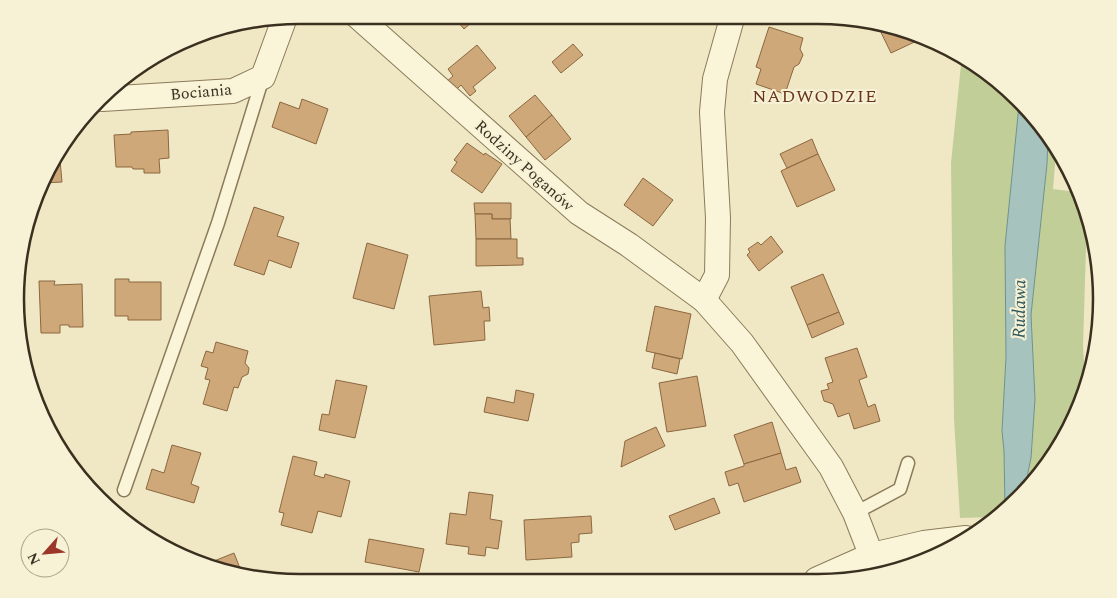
<svg xmlns="http://www.w3.org/2000/svg" width="1117" height="598" viewBox="0 0 1117 598" font-family="Spectral,serif">
<style>
.green{fill:#c1ce98}
.water{fill:#a7c3be;stroke:#6d928d}
.building{fill:#cfa87a;stroke:#8b673f}
.lines{fill:none;stroke-linecap:round;stroke-linejoin:round}
.service-casing{stroke:#8b7b5a;stroke-width:15}
.minor-casing{stroke:#8b7b5a;stroke-width:26}
.tertiary-casing{stroke:#8b7b5a;stroke-width:30}
.service{stroke:#faf4d9;stroke-width:12}
.minor{stroke:#faf4d9;stroke-width:24}
.tertiary{stroke:#faf4d9;stroke-width:28}
.labels{text-anchor:middle;stroke-width:4;stroke-linejoin:round;paint-order:stroke}
.street-label{font-size:16px;fill:#3b301f;stroke:#f7f1d5}
.neighbourhood-label{font-size:18px;letter-spacing:1px;fill:#69361d;stroke:#f7f1d5}
.water-label{font-size:18px;font-style:italic;fill:#2d585b;stroke:#f7f1d5}
.rim{fill:none;stroke:#3b301f;stroke-width:2.5}
</style>
<rect width="100%" height="100%" fill="#f0e8c5"/>
<g class="green">
<polygon points="962,55 1019,105 1005,246 1006,357 1002,431 1004,451 1005,510 996,517 960,518 954,419 951,163"/>
<polygon points="1048,135 1056,153 1053,189 1076,192 1087,216 1083,346 1085,380 1064,441 1031,486 1025,492 1028,472 1031,458 1035,399 1031,315 1047,164"/>
</g>
<polygon class="water" points="1019,105 1043,126 1048,135 1047,164 1031,315 1035,399 1031,458 1028,472 1025,492 1005,510 1004,451 1002,431 1006,357 1005,246"/>
<g class="building">
<polygon points="452,15 480,15 464,29"/>
<polygon points="876,22 892,25 923,38 891,53"/>
<polygon points="769,27 803,38 800,49 803,55 799,64 794,67 785,94 756,84 761,69 756,67"/>
<polygon points="573,44 583,55 561,73 552,62"/>
<polygon points="477,45 496,68 473,87 476,91 470,96 461,85 453,93 445,83 453,76 448,69"/>
<polygon points="535,95 552,115 526,137 509,116"/>
<polygon points="302,99 328,109 316,144 272,127 280,102 299,109"/>
<polygon points="552,115 571,139 545,160 526,137"/>
<polygon points="168,130 169,158 159,159 160,173 144,173 144,169 133,169 132,167 116,167 114,135 131,134 131,132"/>
<polygon points="812,139 818,154 787,168 780,154"/>
<polygon points="467,143 484,155 485,153 502,164 482,193 451,171 457,162 454,160"/>
<polygon points="59,149 62,182 44,183"/>
<polygon points="818,154 835,190 797,207 781,171"/>
<polygon points="643,178 673,200 653,226 624,205"/>
<polygon points="474,203 511,203 511,219 492,219 492,214 475,214"/>
<polygon points="254,207 284,217 277,236 299,243 291,268 269,260 264,275 234,265"/>
<polygon points="475,214 492,214 492,219 510,219 511,239 476,239"/>
<polygon points="771,236 783,252 759,271 747,255 750,252 748,249 758,242 761,245"/>
<polygon points="476,239 517,239 517,258 523,258 523,265 476,266"/>
<polygon points="367,243 408,255 394,309 353,298"/>
<polygon points="823,274 839,312 807,325 791,287"/>
<polygon points="115,279 129,279 129,282 161,282 161,320 128,320 128,316 115,316"/>
<polygon points="39,281 55,281 54,285 82,284 83,327 69,327 69,325 60,325 60,333 41,333"/>
<polygon points="481,291 483,308 489,307 490,321 484,321 485,340 434,345 429,296"/>
<polygon points="655,306 691,314 682,359 646,351"/>
<polygon points="839,312 844,324 812,338 807,325"/>
<polygon points="216,342 248,351 245,363 249,368 248,374 242,377 238,388 234,387 227,411 203,404 210,380 205,379 208,368 201,366 206,351 213,353"/>
<polygon points="857,348 867,377 859,380 868,407 875,404 880,421 854,429 849,413 838,417 833,404 824,401 821,391 829,389 827,384 833,382 825,358"/>
<polygon points="655,353 680,359 677,374 652,368"/>
<polygon points="697,376 706,426 667,432 659,383"/>
<polygon points="336,380 367,386 355,438 319,430 322,414 329,415"/>
<polygon points="516,390 534,394 528,421 484,412 487,397 514,403"/>
<polygon points="772,422 781,453 744,464 734,435"/>
<polygon points="656,427 665,446 621,467 625,441"/>
<polygon points="172,445 201,453 191,484 199,487 194,503 146,489 152,469 164,473"/>
<polygon points="781,453 786,470 796,467 801,482 744,502 738,483 729,486 725,472 744,466 744,464"/>
<polygon points="293,456 317,462 314,475 324,478 325,474 350,481 341,517 318,511 312,533 281,525 284,513 279,512"/>
<polygon points="469,492 493,495 490,519 502,521 498,549 486,547 485,556 468,554 469,547 446,544 450,513 466,515"/>
<polygon points="714,498 720,513 675,530 669,516"/>
<polygon points="591,516 592,533 579,534 579,542 571,543 572,557 526,560 524,520"/>
<polygon points="369,539 424,549 419,572 365,562"/>
<polygon points="234,553 243,576 225,573 204,565"/>
</g>
<g class="lines">
<g class="service-casing">
<g id="service">
<polyline points="124,490 218,223 263,77"/>
<polyline points="855,513 900,489 908,463"/>
</g>
</g>
<g class="minor-casing">
<g id="minor">
<polyline points="356,15 579,213 629,245 704,300 742,343 831,467 855,513 872,557"/>
<polyline points="102,99 233,91 263,77 285,17"/>
<polyline points="704,300 717,275 718,218 712,112 715,79 733,15"/>
</g>
</g>
<g class="tertiary-casing">
<polyline id="tertiary" points="818,581 872,557 924,545 966,540"/>
</g>
<use href="#service" class="service"/>
<use href="#minor" class="minor"/>
<use href="#tertiary" class="tertiary"/>
</g>
<g class="labels">
<g class="street-label">
<text transform="translate(201 91) rotate(-5)" y="6">Bociania</text>
<text transform="translate(525 165) rotate(42)" y="6">Rodziny Poganów</text>
</g>
<g class="neighbourhood-label">
<text x="815" y="102">NADWODZIE</text>
</g>
<g class="water-label">
<text transform="translate(1019 309) rotate(-89)" y="6">Rudawa</text>
</g>
</g>
<path d="M0 0H1117V598H0ZM299 24H818A275 275 0 0 1 1093 299V299A275 275 0 0 1 818 574H299A275 275 0 0 1 24 299V299A275 275 0 0 1 299 24Z" fill="#f7f1d5" fill-rule="evenodd"/>
<path class="rim" d="M299 24H818A275 275 0 0 1 1093 299V299A275 275 0 0 1 818 574H299A275 275 0 0 1 24 299V299A275 275 0 0 1 299 24Z"/>
<g transform="translate(45 553) rotate(243)"><circle r="24" fill="#f7f1d5" stroke="#aca48c"/>
<path d="M0-4L9 19L0 12L-9 19Z" fill="#9c3628"/>
<text y="-8" font-size="14" font-weight="bold" text-anchor="middle" fill="#3b301f">N</text>
</g>
</svg>
